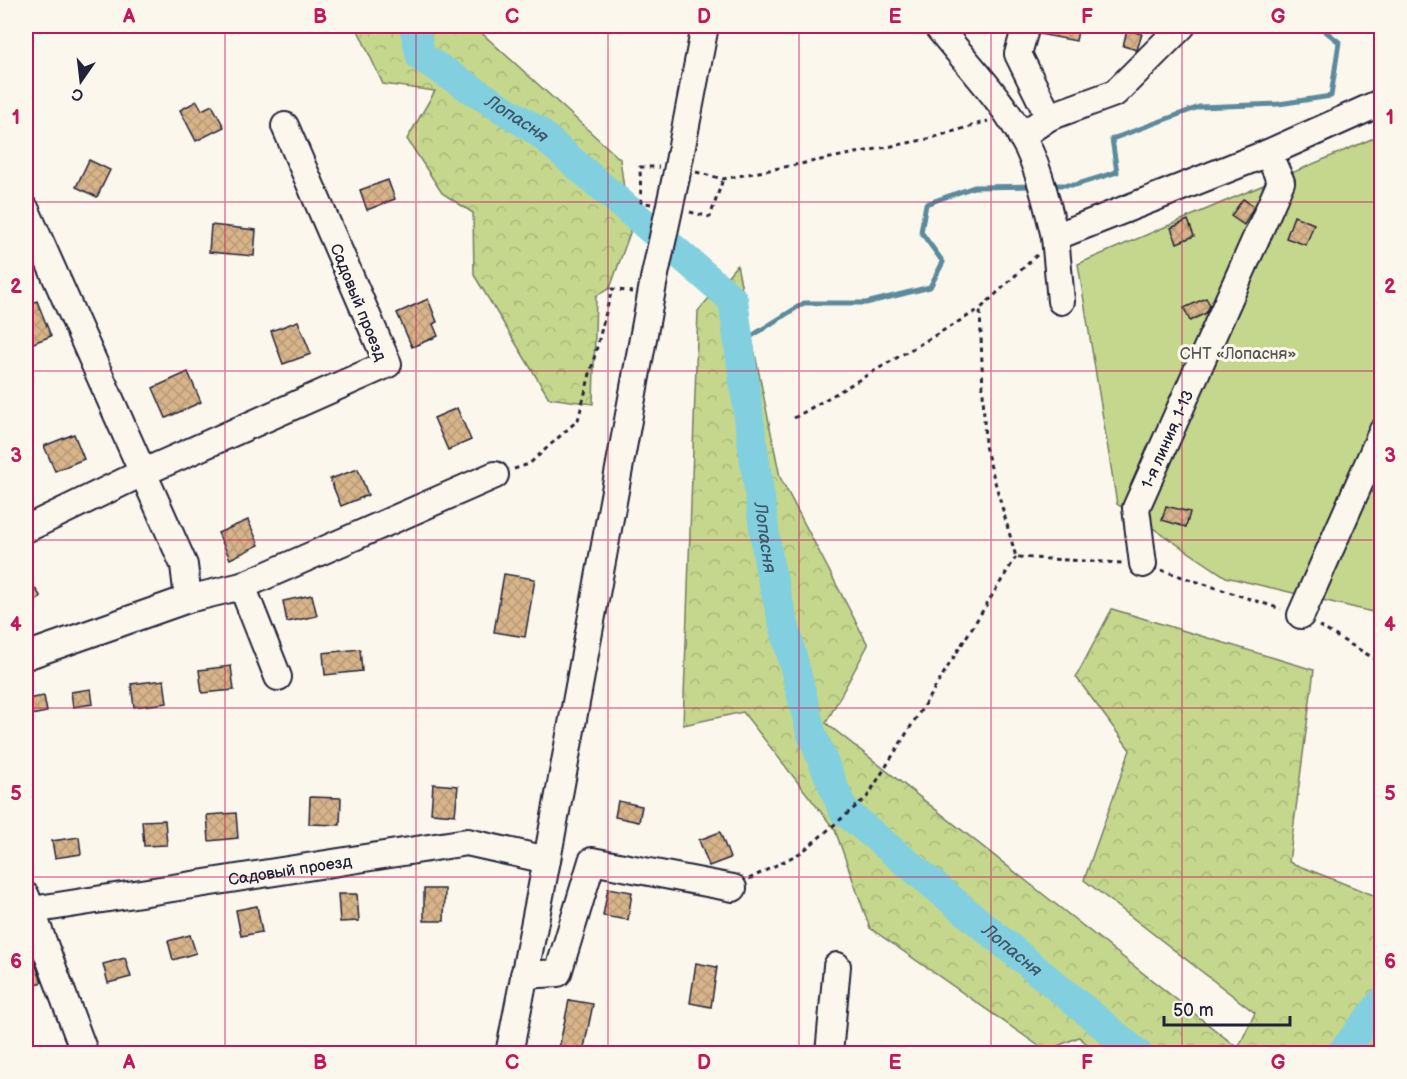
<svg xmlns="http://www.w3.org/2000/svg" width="1407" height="1079" viewBox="0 0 1407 1079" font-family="'Balsamiq Sans',sans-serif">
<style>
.green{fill:#c5d78c;stroke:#747c64;stroke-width:1.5}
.forest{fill:url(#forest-crowns);stroke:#747c64;stroke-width:1.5}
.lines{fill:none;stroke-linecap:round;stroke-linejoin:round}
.stream{stroke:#5c8a9d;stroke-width:5}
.river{stroke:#82d0df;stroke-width:30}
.building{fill:url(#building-cross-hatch);stroke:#22223b;stroke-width:1.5}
.minor-casing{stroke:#22223b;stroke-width:30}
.path{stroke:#22223b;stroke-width:3;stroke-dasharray:4.5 4.5;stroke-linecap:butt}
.minor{stroke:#fbf7ec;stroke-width:26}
.minor-bridge-casing{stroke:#22223b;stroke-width:30;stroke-linecap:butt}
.minor-bridge{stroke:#fbf7ec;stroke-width:26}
.grid{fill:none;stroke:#c2185b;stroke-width:1.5;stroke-opacity:0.55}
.labels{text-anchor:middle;stroke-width:6;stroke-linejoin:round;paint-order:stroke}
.street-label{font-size:16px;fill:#22223b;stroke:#fbf7ec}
.park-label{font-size:16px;fill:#535853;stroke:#fbf7ec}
.water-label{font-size:18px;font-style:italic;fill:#3f566c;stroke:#fbf7ec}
.neatline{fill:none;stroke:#c2185b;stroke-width:2}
.grid-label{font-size:20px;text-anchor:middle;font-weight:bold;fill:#c2185b}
</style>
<defs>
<pattern id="forest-crowns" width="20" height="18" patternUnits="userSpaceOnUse" patternTransform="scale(1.5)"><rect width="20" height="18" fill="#c5d78c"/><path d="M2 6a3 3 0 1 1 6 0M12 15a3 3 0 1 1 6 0" fill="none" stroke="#a9b87a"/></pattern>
<pattern id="building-cross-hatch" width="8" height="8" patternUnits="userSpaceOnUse" patternTransform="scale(1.5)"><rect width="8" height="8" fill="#d7b489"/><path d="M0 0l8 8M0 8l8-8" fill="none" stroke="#b89a77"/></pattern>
</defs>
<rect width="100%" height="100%" fill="#fbf7ec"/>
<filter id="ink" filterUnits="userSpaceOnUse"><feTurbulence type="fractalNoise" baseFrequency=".0167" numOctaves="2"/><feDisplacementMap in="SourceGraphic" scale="12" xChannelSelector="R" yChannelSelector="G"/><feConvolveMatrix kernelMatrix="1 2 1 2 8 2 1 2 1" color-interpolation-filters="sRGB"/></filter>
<g filter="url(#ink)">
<polygon class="green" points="1381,135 1381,614 1226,577 1117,504 1078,264"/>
<g class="forest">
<polygon points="356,26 474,26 620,159 630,233 610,288 596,296 593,404 549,398 474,275 473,213 442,193 407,139 435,91 383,84"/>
<polygon points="737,265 780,477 868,645 826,723 1238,1048 1255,1013 1084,880 1130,750 1076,677 1112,609 1314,670 1289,862 1381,898 1381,1053 1097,1053 1079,1037 1046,1051 870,928 835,830 743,712 683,725 698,311"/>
</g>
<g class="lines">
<g class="stream">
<polyline points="1050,185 1075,185 1117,172 1112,139 1199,107 1279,104 1331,96 1339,42 1319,26"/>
<polyline points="739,344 804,303 866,303 930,287 943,262 921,232 926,204 974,187 1035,186"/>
</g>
<g class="river">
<path id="s1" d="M414,26L421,57L536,130L733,300L769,565L811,732L843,810L1138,1054"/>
<polyline points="1341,1054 1382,1002"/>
</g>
</g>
<g class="building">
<polygon points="1041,26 1079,26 1076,41 1039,34"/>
<polygon points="1127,30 1142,34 1137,50 1123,46"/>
<polygon points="197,101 202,110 212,105 224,127 196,141 180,110"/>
<polygon points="89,160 110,170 97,197 76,187"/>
<polygon points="388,180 395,199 367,210 360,190"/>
<polygon points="1243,199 1254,206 1244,225 1231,216"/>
<polygon points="1294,216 1314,224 1306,245 1286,238"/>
<polygon points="1188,220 1194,236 1177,243 1171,228"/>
<polygon points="211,225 256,230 254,256 209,252"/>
<polygon points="1206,298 1210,305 1206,313 1190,321 1184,308"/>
<polygon points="428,299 437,322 433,324 438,336 412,347 397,313"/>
<polygon points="37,301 51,336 26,346 26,306"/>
<polygon points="298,321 311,354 283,364 271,331"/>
<polygon points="188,372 201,402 166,418 153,388"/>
<polygon points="457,408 471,440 448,450 434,418"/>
<polygon points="74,434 84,459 55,471 44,446"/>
<polygon points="358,469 368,495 341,506 330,479"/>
<polygon points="1166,506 1190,512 1186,527 1162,520"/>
<polygon points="248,520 259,545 230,559 218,533"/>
<polygon points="504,574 535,579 525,637 494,632"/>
<polygon points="26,575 41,597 26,608"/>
<polygon points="312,595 317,616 287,622 283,601"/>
<polygon points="360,649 362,671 325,675 323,653"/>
<polygon points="231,666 234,690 202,693 199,670"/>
<polygon points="164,680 167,703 134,707 131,684"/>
<polygon points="91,689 93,704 73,707 71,692"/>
<polygon points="44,696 47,712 26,716 26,699"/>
<polygon points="433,784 458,786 455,815 431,813"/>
<polygon points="310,797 341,798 340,825 309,824"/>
<polygon points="618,801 642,806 639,822 615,817"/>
<polygon points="236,813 238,838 209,841 207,815"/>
<polygon points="165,820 167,845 144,846 142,821"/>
<polygon points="720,832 730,858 709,866 699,840"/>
<polygon points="79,837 81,854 55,858 52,841"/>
<polygon points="608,888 632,892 628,920 603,916"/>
<polygon points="424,889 445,889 444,921 424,921"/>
<polygon points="338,894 357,894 359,921 340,922"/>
<polygon points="257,906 262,932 241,936 236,910"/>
<polygon points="190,935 196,953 173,960 168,941"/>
<polygon points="125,958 131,977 108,983 103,964"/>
<polygon points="35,963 42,982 26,988 26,967"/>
<polygon points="696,963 717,967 711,1007 690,1003"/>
<polygon points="569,1000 593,1004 583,1053 558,1053"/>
</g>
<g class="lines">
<g class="minor-casing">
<g id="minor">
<path d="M937,26C968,65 1006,103 1028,148C1041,176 1048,208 1055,237L1268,153L1382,102"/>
<polyline points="1026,26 1018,54 1049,117"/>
<polyline points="1021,136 1049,117 1115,93 1182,26"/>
<polyline points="676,177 705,26"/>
<polyline points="26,210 184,565 188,599"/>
<polyline points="1055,237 1061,301"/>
<polyline points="26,529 142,473 388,364 285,126"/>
<path id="s2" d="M1143,564L1136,508L1281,182L1268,153"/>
<polyline points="242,586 278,677"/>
<polyline points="1301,615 1382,432"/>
<polyline points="26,656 188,599 242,586 495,475"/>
<polyline points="26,896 85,1054"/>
<path id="s3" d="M32,910L467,842L547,860"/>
<polyline points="524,975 558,973 592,861 733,888"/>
<polyline points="509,1054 547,860 654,279"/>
<polyline points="829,1054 837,966"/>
</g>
</g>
<g class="path">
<polyline points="696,172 723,179 928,139 988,121"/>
<polyline points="651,204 641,202 640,167 659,167"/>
<polyline points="690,212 710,217 723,179"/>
<polyline points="1037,255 980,309 985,446 1016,557 1123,563"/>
<polyline points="794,418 980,309"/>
<polyline points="514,469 529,464 578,420 612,289 632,292"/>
<polyline points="1161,570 1281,609"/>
<polyline points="1319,626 1382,663"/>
<polyline points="749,879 802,852 867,797 1016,557"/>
<polyline points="1381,926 1382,923"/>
</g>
<use href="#minor" class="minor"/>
<g class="minor-bridge-casing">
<polyline id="minor-bridge" points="654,279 676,177"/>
</g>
<use href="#minor-bridge" class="minor-bridge"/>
</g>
</g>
<path class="grid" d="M225,26V1054M416,26V1054M608,26V1054M799,26V1054M991,26V1054M1182,26V1054M26,202H1382M26,371H1382M26,540H1382M26,708H1382M26,877H1382"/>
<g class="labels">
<g class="street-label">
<text transform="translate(359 302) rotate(68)" y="6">Садовый проезд</text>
<text dy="6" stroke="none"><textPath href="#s2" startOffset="132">1-я линия, 1-13</textPath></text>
<text dy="6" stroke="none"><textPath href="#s3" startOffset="261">Садовый проезд</textPath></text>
</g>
<g class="park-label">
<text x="1238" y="359">СНТ «Лопасня»</text>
</g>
<g class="water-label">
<text dy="6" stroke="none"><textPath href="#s1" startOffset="146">Лопасня</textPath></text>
<text dy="6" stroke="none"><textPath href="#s1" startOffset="668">Лопасня</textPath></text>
<text dy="6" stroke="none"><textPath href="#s1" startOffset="1172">Лопасня</textPath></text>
</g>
</g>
<rect width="1407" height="1079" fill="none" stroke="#fbf7ec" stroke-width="66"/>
<g transform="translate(81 81) rotate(194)" stroke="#fbf7ec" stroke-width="4.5" paint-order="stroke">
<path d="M0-4.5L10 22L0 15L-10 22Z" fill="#22223b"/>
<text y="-9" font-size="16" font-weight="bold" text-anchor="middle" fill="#22223b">С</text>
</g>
<path d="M1164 1016v9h126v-9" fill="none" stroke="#22223b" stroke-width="3"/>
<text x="1173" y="1016" font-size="18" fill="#22223b" stroke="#fbf7ec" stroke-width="4.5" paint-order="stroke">50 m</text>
<rect x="33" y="33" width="1341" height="1013" class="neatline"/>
<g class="grid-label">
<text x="129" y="23">A</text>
<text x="320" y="23">B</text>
<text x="512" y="23">C</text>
<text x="704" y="23">D</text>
<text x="895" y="23">E</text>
<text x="1087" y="23">F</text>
<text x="1278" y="23">G</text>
<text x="16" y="124">1</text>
<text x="1390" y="124">1</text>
<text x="16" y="293">2</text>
<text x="1390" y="293">2</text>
<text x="16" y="462">3</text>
<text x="1390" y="462">3</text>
<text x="16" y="631">4</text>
<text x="1390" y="631">4</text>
<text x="16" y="800">5</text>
<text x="1390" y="800">5</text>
<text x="16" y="968">6</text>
<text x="1390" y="968">6</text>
<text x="129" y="1069">A</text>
<text x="320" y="1069">B</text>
<text x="512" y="1069">C</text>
<text x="704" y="1069">D</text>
<text x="895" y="1069">E</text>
<text x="1087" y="1069">F</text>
<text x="1278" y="1069">G</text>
</g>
</svg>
